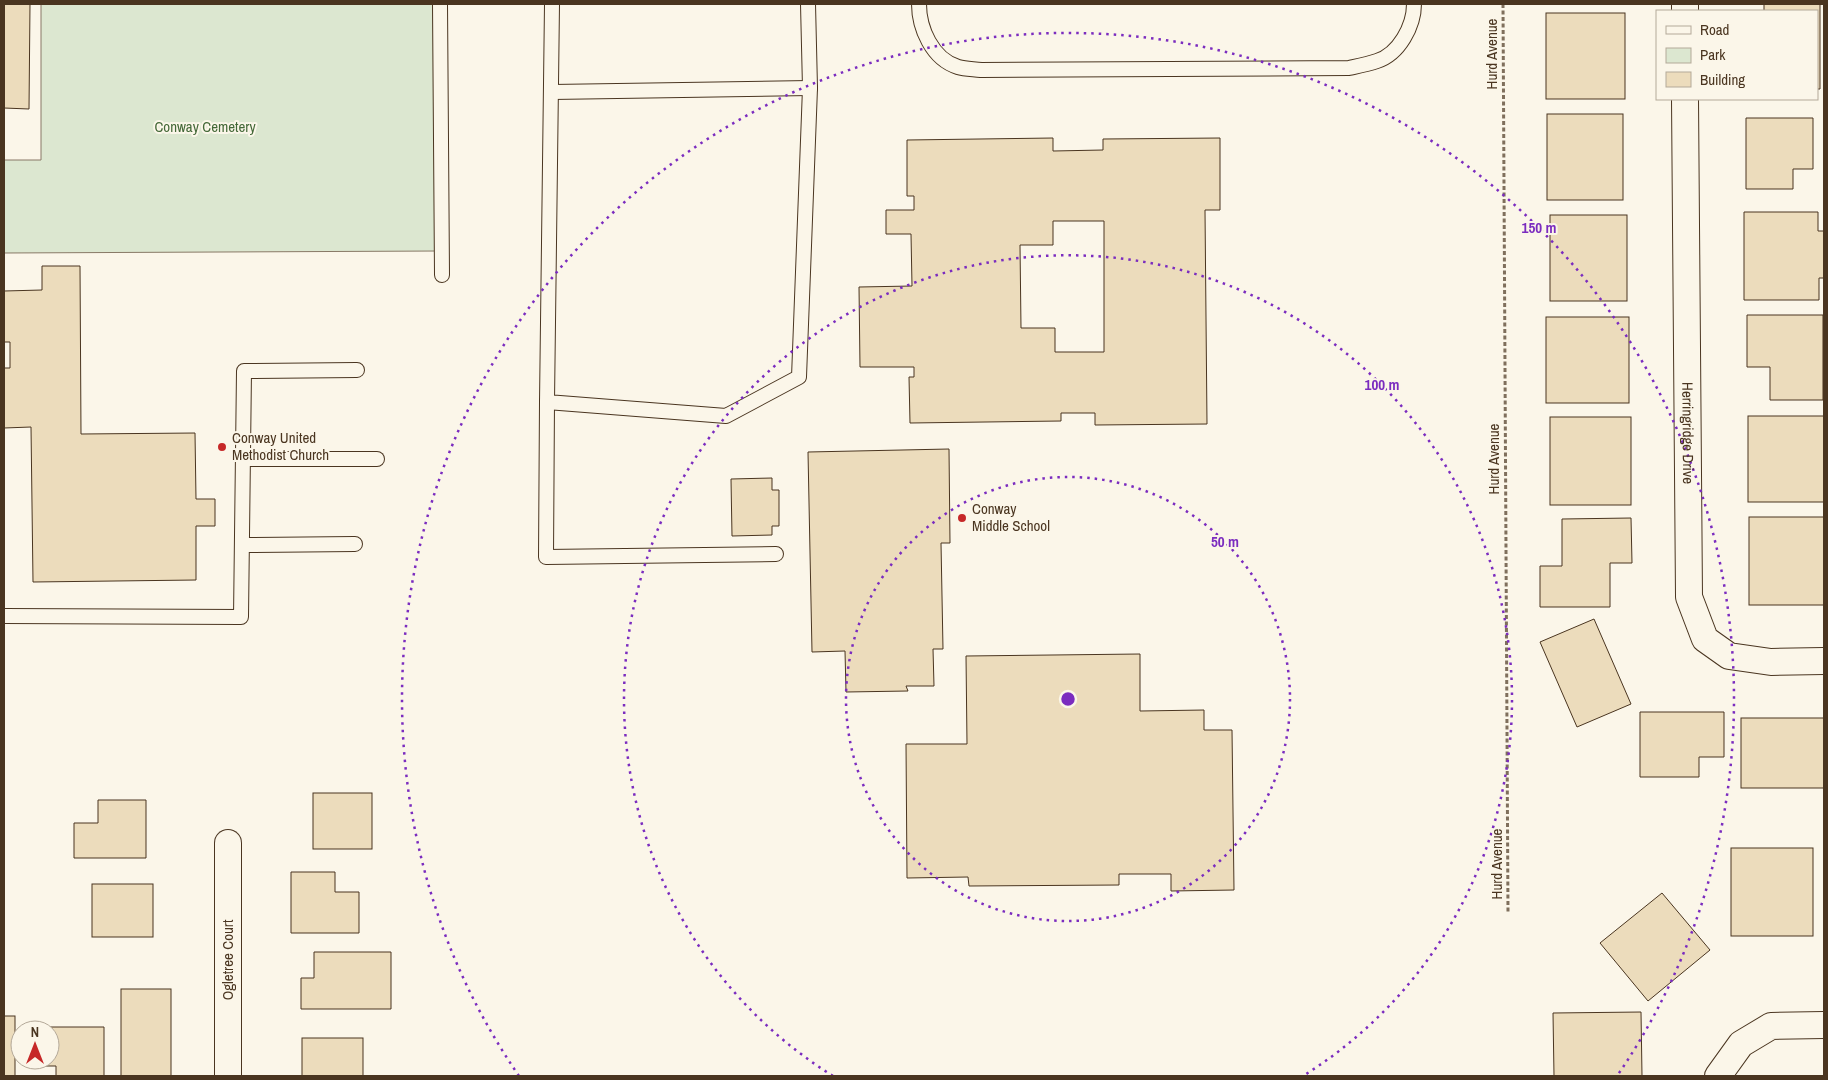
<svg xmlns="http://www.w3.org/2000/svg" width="1828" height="1080" viewBox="0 0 1828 1080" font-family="'Archivo Narrow',sans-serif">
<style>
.green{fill:#dce7d0;stroke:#887966}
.building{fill:#ecdcbc;stroke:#4a3520;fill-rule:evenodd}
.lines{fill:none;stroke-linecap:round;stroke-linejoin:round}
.service-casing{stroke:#4a3520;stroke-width:16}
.minor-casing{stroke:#4a3520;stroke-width:28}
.path{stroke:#7f6f5c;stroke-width:3;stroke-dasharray:4 2.5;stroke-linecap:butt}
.service{stroke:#fbf6e9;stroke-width:14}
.minor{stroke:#fbf6e9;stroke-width:26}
.ring{fill:none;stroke:#7b2cbf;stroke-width:2.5;stroke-dasharray:2.5 5}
.poi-dot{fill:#c62828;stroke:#fbf6e9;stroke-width:2}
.labels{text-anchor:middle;stroke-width:4;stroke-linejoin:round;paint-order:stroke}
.street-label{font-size:15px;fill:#4a3520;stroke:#fbf6e9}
.park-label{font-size:15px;fill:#436837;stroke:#fbf6e9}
.poi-label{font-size:15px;fill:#4a3520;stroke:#fbf6e9;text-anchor:start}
.centre{fill:#7b2cbf;stroke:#fbf6e9;stroke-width:2.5}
.ring-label{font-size:15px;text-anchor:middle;font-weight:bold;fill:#7b2cbf;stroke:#fbf6e9;stroke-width:4;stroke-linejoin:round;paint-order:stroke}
</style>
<rect width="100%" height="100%" fill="#fbf6e9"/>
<polygon class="green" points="41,4 438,4 439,251 4,253 4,160 41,160"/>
<g class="building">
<polygon points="4,4 30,4 29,109 4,108"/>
<polygon points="1764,4 1820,4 1820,89 1817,89 1817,11 1764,11"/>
<rect x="1546" y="13" width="79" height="86"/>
<rect x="1547" y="114" width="76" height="86"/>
<polygon points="1746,118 1813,118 1813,169 1793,169 1793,189 1746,189"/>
<path d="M1053,138V151L1103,150V139L1220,138V210H1205L1207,424L1095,425V413H1061V421L910,423L909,377H914V367H860L859,287L912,286L911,234H886V210H914V196H907V140ZM1053,221H1104V352H1055V328H1021L1020,245H1053Z"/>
<polygon points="1744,212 1818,212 1818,231 1824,231 1824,278 1819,278 1819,300 1744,300"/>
<rect x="1550" y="215" width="77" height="86"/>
<polygon points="42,266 80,266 81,434 195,433 196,499 215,499 215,526 196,526 196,580 33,582 31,427 4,428 4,368 10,368 10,342 4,342 4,291 42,290"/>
<polygon points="1747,315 1823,315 1823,400 1770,400 1770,367 1747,367"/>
<rect x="1546" y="317" width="83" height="86"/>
<rect x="1748" y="416" width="76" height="86"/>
<rect x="1550" y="417" width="81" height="88"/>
<polygon points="949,449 950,543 941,543 943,649 933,649 934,686 906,686 908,691 846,692 845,651 812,652 808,452"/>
<polygon points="772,478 772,490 779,490 779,526 772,526 772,535 732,536 731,479"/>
<rect x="1749" y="517" width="75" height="88"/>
<polygon points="1631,518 1632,563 1610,563 1610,607 1540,607 1540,566 1562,566 1562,519"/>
<polygon points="1594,619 1631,704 1577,727 1540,642"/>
<polygon points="1140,654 1140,711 1204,710 1204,730 1232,730 1234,890 1171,891 1171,874 1119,874 1119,885 969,886 968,877 907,878 906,744 967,744 966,656"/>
<polygon points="1640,712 1724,712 1724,757 1699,757 1699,777 1640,777"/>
<rect x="1741" y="718" width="83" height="70"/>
<rect x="313" y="793" width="59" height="56"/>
<polygon points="98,800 146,800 146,858 74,858 74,823 98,823"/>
<rect x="1731" y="848" width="82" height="88"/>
<polygon points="291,872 335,872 335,892 359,892 359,933 291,933"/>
<rect x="92" y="884" width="61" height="53"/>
<polygon points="1662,893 1710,950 1648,1001 1600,943"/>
<polygon points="314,952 391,952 391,1009 301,1009 301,978 314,978"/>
<rect x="121" y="989" width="50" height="87"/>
<polygon points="1641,1012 1642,1076 1554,1076 1553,1013"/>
<rect x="4" y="1016" width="11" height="60"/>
<polygon points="36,1027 104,1027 104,1076 56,1076 56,1066 36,1066 36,1060 50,1060 50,1030 36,1030"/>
<rect x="302" y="1038" width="61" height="38"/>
</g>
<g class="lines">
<g class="service-casing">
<g id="service">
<polyline points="440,4 442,275"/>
<polyline points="552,4 547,402 726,416 799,377 810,88 808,4"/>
<path d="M919,4C919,28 932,59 958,67C965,69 974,69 981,70L1349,68C1358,66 1368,64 1377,61C1399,54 1414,26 1414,4"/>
<polyline points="552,92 810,88"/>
<polyline points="547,402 546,557 776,554"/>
<polyline points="243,459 377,459"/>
<polyline points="242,545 355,544"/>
<polyline points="4,616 241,617 244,371 357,370"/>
</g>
</g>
<g class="minor-casing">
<g id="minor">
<polyline points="1685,4 1685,11"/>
<path id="s1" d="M1685,99L1689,597L1705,639L1729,656L1771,662L1824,661"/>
<polyline points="228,1076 228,843"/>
<polyline points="1718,1076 1741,1044 1771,1026 1824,1025"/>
</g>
</g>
<polyline class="path" points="1503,4 1508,913"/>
<use href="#service" class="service"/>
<use href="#minor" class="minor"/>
</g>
<g class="ring">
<circle cx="1068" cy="699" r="222"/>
<path d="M833 1076A444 444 0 1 1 1303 1076"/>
<path d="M519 1076A666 666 0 1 1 1617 1076"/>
</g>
<g class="poi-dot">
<circle cx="222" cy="447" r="5"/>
<circle cx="962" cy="518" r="5"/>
</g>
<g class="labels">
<g class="street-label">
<text transform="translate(1492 54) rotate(-90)" y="5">Hurd Avenue</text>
<text dy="5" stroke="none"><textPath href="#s1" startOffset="334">Herringridge Drive</textPath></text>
<text transform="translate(1494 459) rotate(-90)" y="5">Hurd Avenue</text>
<text transform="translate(1497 864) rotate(-90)" y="5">Hurd Avenue</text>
<text transform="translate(228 960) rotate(-90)" y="5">Ogletree Court</text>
</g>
<g class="park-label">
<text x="205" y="132">Conway Cemetery</text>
</g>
<g class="poi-label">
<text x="232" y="443">Conway United<tspan x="232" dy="17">Methodist Church</tspan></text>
<text x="972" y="514">Conway<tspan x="972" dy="17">Middle School</tspan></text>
</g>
</g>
<circle cx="1068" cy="699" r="8" class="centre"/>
<g class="ring-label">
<text x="1539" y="233">150 m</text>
<text x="1382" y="390">100 m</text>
<text x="1225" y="547">50 m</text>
</g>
<rect width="1828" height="1080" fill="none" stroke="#4a3520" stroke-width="10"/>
<rect x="1656" y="10" width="162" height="90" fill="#fbf6e9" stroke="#b4a999"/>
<rect x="1666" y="26" width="25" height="8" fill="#fbf6e9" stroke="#b4a999"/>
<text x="1700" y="35" font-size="15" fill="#4a3520">Road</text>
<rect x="1666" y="48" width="25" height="15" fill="#dce7d0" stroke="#b4a999"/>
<text x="1700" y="60" font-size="15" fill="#4a3520">Park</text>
<rect x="1666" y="72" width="25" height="15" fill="#ecdcbc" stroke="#b4a999"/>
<text x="1700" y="85" font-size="15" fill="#4a3520">Building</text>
<g transform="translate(35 1045)"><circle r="24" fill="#fbf6e9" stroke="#b4a999"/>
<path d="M0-4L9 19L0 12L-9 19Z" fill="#c62828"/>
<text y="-8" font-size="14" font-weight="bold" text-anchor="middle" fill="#4a3520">N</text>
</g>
</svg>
